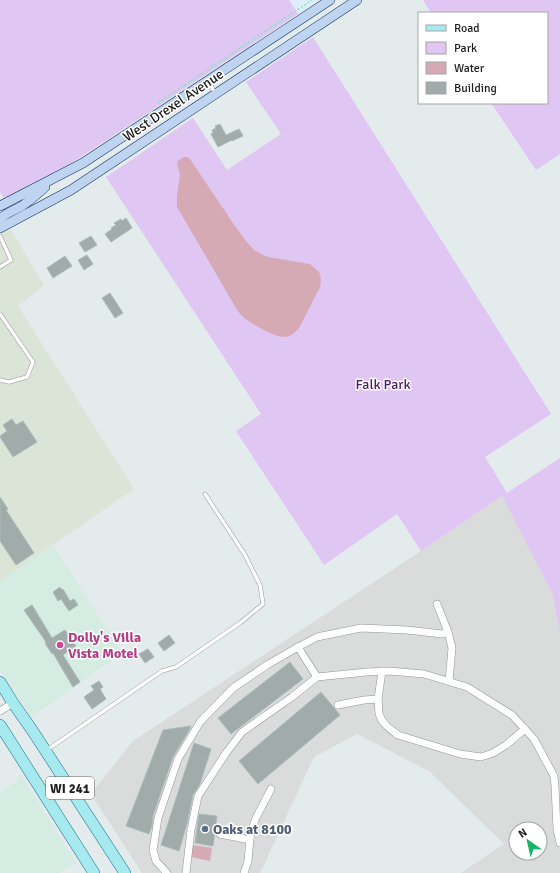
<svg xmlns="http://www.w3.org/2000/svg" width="560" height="873" viewBox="0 0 560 873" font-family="Signika,sans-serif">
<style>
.residential{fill:#dadbdb;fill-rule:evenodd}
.commercial{fill:#d5ece2}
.industrial{fill:#dbe5d7}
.education{fill:#dfedfb}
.park{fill:#e0c6f2}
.water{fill:#d5aab5}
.building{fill:#a0abaa;stroke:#a8bdbc}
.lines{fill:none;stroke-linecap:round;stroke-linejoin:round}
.lane-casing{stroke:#949494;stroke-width:4.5}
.street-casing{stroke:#949494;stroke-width:8}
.secondary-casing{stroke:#123266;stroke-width:10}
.primary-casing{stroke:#126f84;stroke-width:12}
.path{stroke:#7ae8be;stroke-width:1.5;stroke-dasharray:2 2;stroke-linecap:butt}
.lane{stroke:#fff;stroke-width:3.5}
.street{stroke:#fff;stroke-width:7}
.secondary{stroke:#bed4f1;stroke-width:9}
.primary{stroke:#a6eaf0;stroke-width:11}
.hotel-dot{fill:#d1479c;stroke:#fff;stroke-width:1.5}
.service-dot{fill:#5c6f8a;stroke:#fff;stroke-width:1.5}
.labels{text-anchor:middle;stroke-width:3;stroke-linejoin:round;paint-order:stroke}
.shield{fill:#fff;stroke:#616161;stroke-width:1}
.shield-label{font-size:13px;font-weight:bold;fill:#1d1d1d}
.street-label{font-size:14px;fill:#1d1d1d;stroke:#fff}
.park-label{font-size:14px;fill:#4b196d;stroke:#fff}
.hotel-label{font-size:14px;font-weight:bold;fill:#b23c85;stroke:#fff;text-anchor:start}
.service-label{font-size:14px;font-weight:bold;fill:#4e5e75;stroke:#fff;text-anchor:start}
</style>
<rect width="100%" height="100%" fill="#e4ebed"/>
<path class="residential" d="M502,496L553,595L560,634V873H461L504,844L429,771L357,734L314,757L260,873H142L91,794L133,741L421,551ZM516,829H540V853H516Z"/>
<g class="commercial">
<polygon points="53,545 122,653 31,717 0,669 0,581"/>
<polygon points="21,775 77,864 71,865 59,873 0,873 0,793 17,781"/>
</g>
<polygon class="industrial" points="9,227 44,285 18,306 134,489 0,581 0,232"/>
<polygon class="education" points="289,0 318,0 298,14"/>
<g class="park">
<polygon points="0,0 289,0 298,14 70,164 4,198 0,192"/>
<polygon points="423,0 560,0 560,154 536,170 491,103 547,103 547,13 431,13"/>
<polygon points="313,37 551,414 485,457 507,493 560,458 560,634 553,595 502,496 421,551 397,514 324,565 236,431 261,414 106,177 193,118 227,170 281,134 246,82"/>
</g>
<g class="water">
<path d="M184,157H187L190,159L235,226L246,241L254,250L261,254L268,257L310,264L319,272L321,279L320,287L299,328C295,333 290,337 283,337C275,337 254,325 247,320C242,317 239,313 236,308L177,207V195L180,175L177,164L178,161Z"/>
<polygon points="193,845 212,848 210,861 191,857"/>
</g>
<g class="building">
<polygon points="220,124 226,135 239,129 243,136 232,141 232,140 218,147 211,134 213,133 212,130 216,128 215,126"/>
<polygon points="126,218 132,228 111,242 105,234 112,229 111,228 116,225 114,223 121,219 122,221"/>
<polygon points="91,236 97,245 85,252 79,243"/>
<polygon points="87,255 93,264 84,270 78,260"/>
<polygon points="65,256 72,266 53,278 47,268"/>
<polygon points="110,293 123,313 115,318 102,298"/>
<polygon points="12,419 16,425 23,421 37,442 13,457 0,437 0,436 7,431 3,425"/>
<polygon points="0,497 8,509 6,510 34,553 16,565 0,541"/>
<polygon points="60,587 62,590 63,589 70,601 74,599 78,605 69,611 61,599 58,601 53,592"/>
<polygon points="32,605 52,638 65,630 76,646 63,655 80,682 73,687 53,653 52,654 45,643 46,642 24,610"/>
<polygon points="169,635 175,643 164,651 158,643"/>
<polygon points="148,649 154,657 145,663 139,654"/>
<polygon points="290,662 303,679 231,734 218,718"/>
<polygon points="99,681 103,687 100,689 106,699 92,709 84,697 94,690 91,686"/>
<polygon points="321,692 340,715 258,784 239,761"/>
<polygon points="191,726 187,734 173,757 153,816 152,826 149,834 126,826 163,730"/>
<polygon points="194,743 211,749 200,784 193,795 187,824 179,851 161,845"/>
<polygon points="199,814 217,816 213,846 195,843"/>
</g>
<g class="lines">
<g class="lane-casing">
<g id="lane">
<polyline points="208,81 215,93"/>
<polyline points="0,236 11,260 0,267"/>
<polyline points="0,314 33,362 27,377 9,382 0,380"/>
<polyline points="47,750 162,671 176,667 240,623 263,604 260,585 245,555 205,494"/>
</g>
</g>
<g class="street-casing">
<g id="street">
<polyline points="448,632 452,648 449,681"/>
<polyline points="298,647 317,677"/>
<polyline points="317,677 367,672 389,671 424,674 467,687 512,715 534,739 554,776 555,786 557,829 560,843"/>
<path d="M378,699C379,703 378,709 379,713C381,723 390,729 398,735L460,754L481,757L493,753L506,745L525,729"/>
<polyline points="338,705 364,700 378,699 382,671"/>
<polyline points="0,711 13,703"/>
<polyline points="220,834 250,840"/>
<polyline points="167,873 156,861 153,850 158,818 178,759 200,722 233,688 267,665 298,647 317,637 361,628 407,630 442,634 448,632 437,604"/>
<polyline points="186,873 191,830 198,796 226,753 242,732 292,697 317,677"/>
<polyline points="244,873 248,861 250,838 255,820 271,789"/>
</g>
</g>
<g class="secondary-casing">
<g id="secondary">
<polyline points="0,206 83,163 330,0"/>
<path d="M0,219C6,213 15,210 22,206C30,200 38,194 45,187"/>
<polyline points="0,228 71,190 357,0"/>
</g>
</g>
<g class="primary-casing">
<g id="primary">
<polyline points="0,682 13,703 32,730 125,873"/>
<polyline points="0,725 94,873"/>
</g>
</g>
<polyline class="path" points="158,103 312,0"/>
<use href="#lane" class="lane"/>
<use href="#street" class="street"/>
<use href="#secondary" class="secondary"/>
<use href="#primary" class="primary"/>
</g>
<circle class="hotel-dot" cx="60" cy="645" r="4"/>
<circle class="service-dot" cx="205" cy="829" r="4"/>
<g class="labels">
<rect class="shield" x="46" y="777" width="48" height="22" rx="3"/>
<g class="shield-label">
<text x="70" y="793">WI 241</text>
</g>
<g class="street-label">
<text transform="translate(173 105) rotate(-34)" y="5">West Drexel Avenue</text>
</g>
<g class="park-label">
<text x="383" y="389">Falk Park</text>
</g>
<g class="hotel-label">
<text x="68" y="642">Dolly's Villa<tspan x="68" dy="16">Vista Motel</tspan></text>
</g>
<g class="service-label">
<text x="213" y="834">Oaks at 8100</text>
</g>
</g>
<rect x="418" y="12" width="130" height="92" fill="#ffffff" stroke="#a5a5a5"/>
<rect x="426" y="25" width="20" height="6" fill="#a6eaf0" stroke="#a5a5a5"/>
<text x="454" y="32" font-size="12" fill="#1d1d1d">Road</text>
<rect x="426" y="42" width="20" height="12" fill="#e0c6f2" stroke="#a5a5a5"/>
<text x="454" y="52" font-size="12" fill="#1d1d1d">Park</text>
<rect x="426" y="62" width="20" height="12" fill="#d5aab5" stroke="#a5a5a5"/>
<text x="454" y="72" font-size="12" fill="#1d1d1d">Water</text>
<rect x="426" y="82" width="20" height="12" fill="#a0abaa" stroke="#a5a5a5"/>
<text x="454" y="92" font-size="12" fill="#1d1d1d">Building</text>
<g transform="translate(528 841) rotate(326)"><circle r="19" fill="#ffffff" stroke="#a5a5a5"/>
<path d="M0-3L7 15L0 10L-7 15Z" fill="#19b267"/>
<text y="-6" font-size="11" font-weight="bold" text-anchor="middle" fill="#1d1d1d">N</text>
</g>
</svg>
